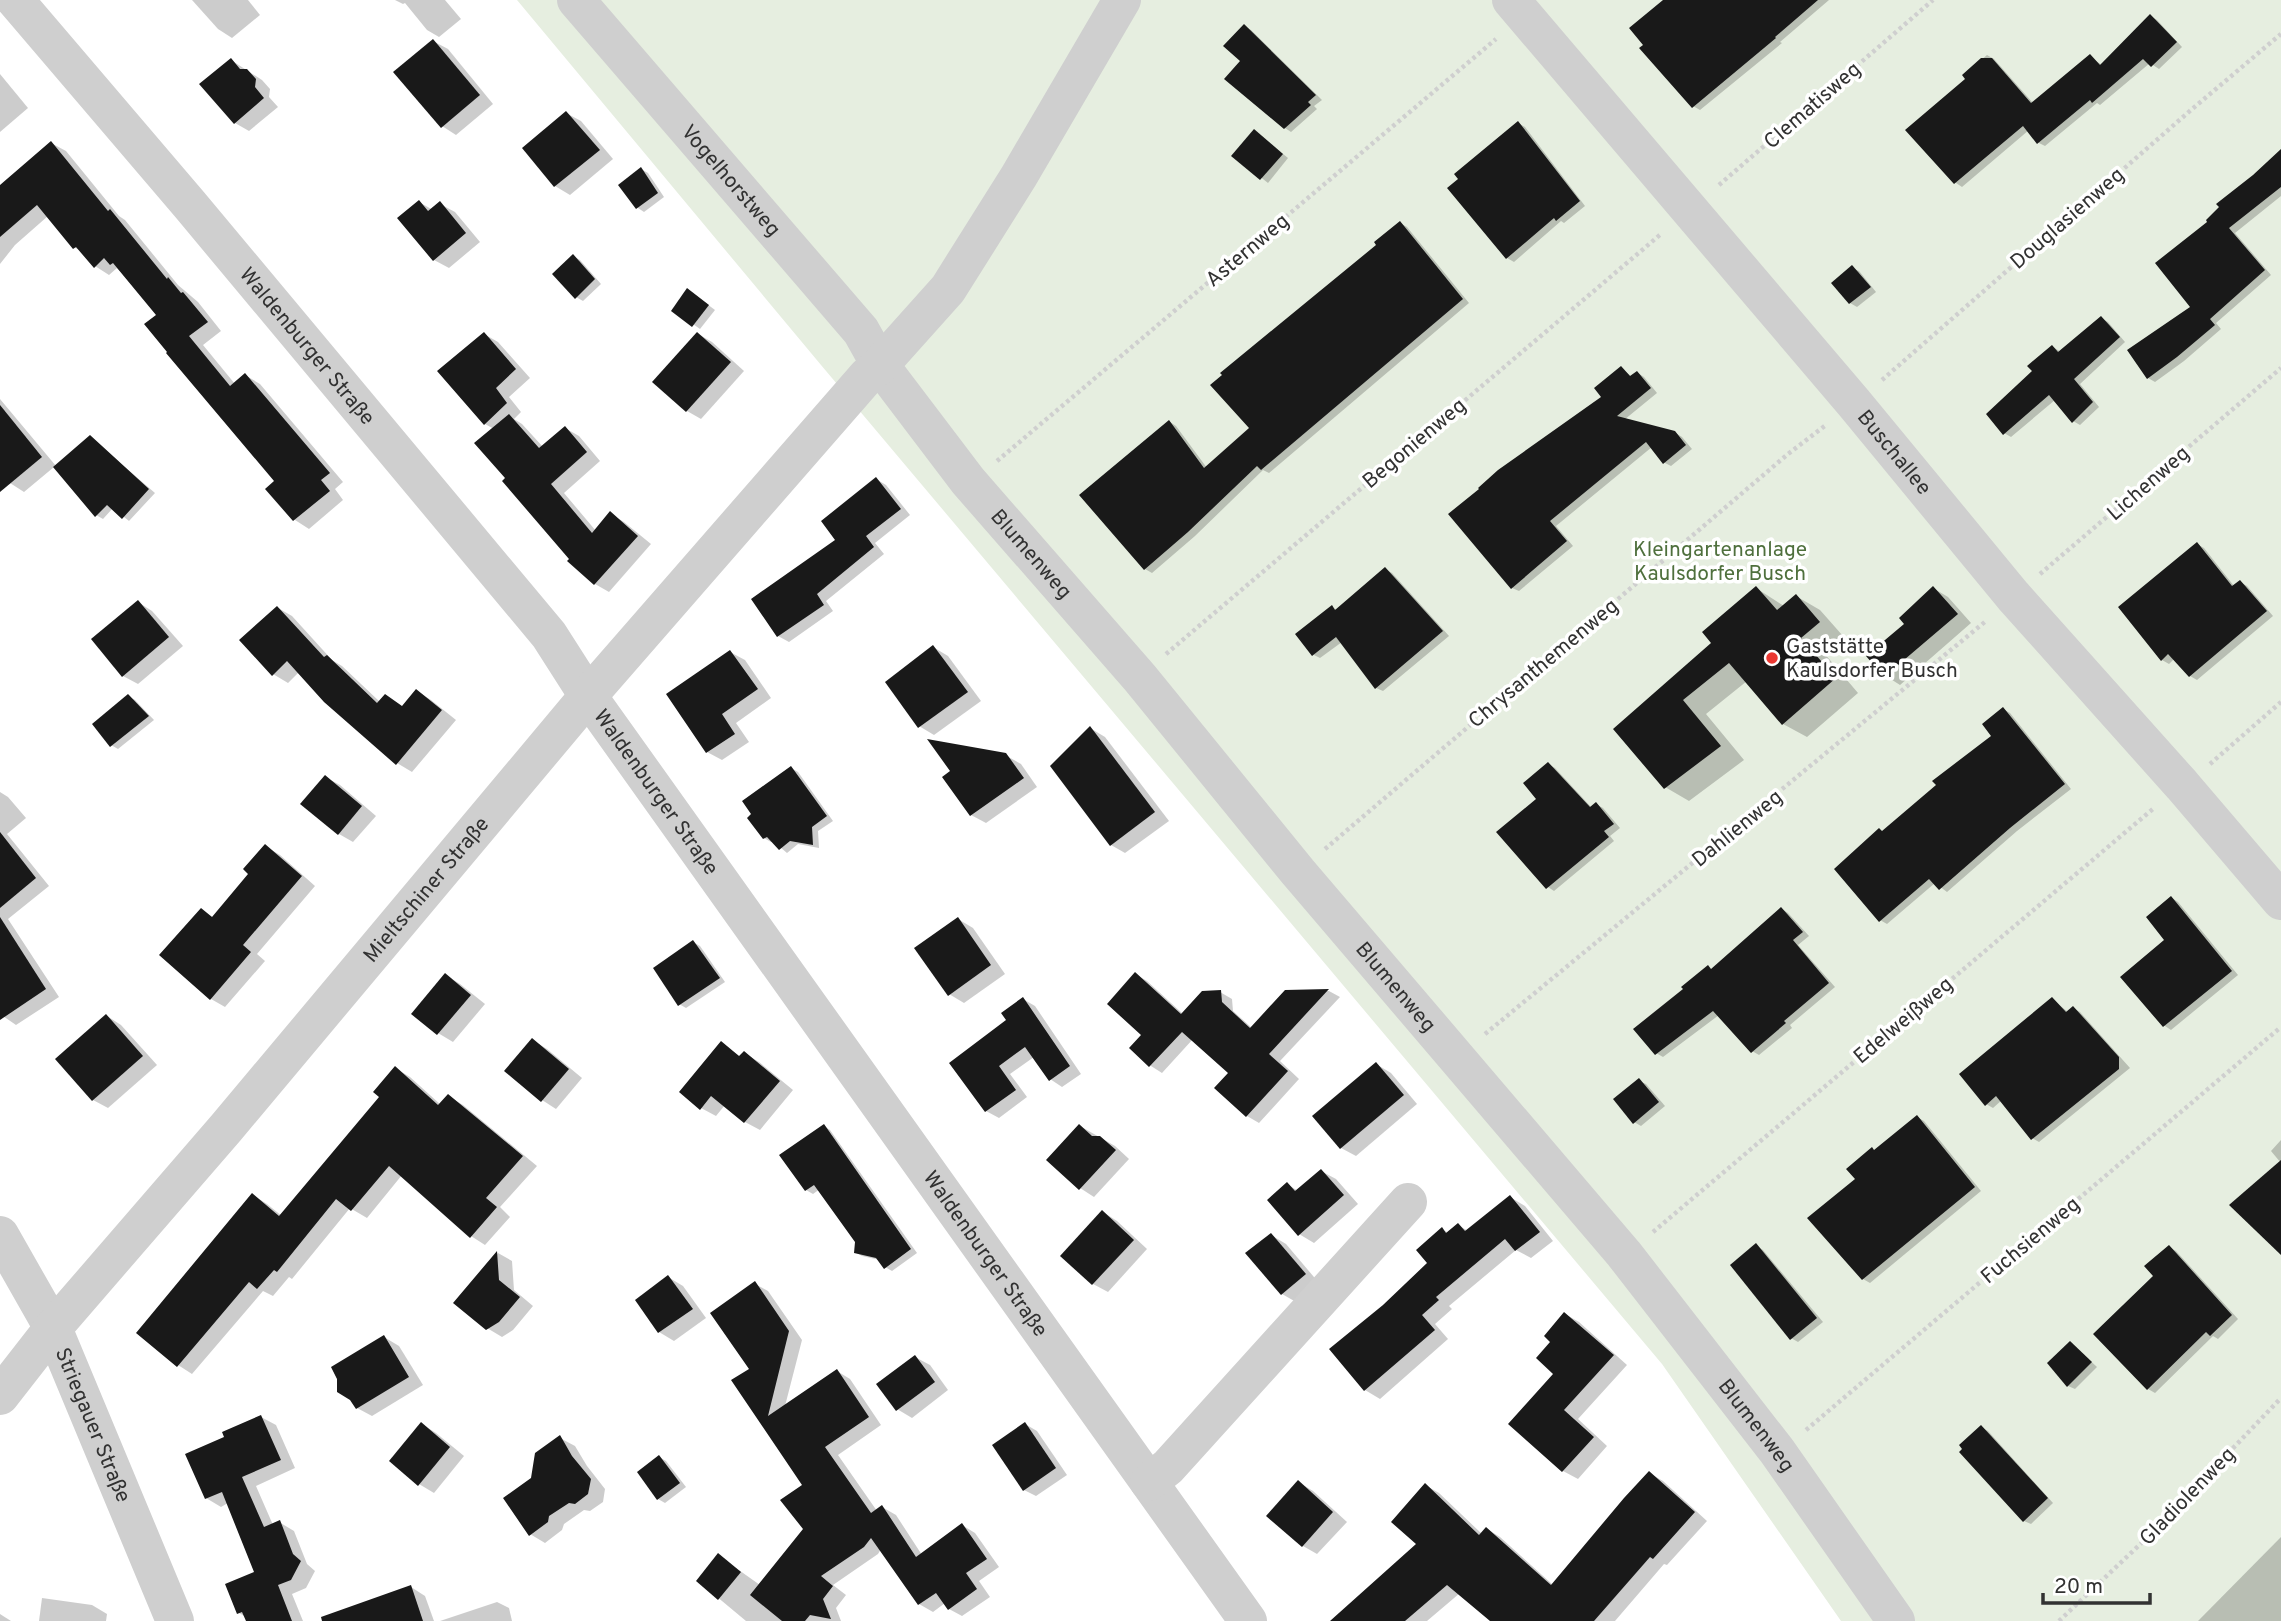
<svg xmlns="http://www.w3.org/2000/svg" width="2281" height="1621" viewBox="0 0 2281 1621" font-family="Overpass,sans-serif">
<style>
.green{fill:#e6eee0}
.shadow{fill:#0003}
.building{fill:#191919}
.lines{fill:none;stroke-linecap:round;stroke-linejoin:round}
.path{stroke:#cfcfcf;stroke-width:4.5;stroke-dasharray:3.5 3.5;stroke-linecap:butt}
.minor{stroke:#cfcfcf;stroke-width:38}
.poi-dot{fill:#eb3832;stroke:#fff;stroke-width:2.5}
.labels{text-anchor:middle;stroke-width:7;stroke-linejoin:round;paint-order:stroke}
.street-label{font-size:21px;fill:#323232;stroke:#fff}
.park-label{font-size:21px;fill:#4f703d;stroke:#fff}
.poi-label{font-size:21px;fill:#323232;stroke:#fff;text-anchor:start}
</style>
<rect width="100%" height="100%" fill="#fff"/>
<polygon class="green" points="517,0 2281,0 2281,1621 1841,1621 1662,1364 821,365"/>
<g class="shadow">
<polygon points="192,0 248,0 260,15 232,38 218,29"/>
<polygon points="395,0 445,0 461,19 439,37 427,30 405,3 403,4"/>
<polygon points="1667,0 1829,0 1780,42 1782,43 1700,110 1693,106"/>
<polygon points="2150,16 2157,20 2182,47 2159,69 2150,63 2100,105 2097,103 2045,146 2039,143 2029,130 1962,187 1956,183 1908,130 1968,79 1964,75 1987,55 1994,59 2033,103 2090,57 2102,65"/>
<polygon points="1244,26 1251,30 1322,100 1314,106 1317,109 1291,132 1285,128 1243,61"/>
<polygon points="433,41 448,49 493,104 456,135 442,126"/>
<polygon points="231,60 262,80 270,89 269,97 278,107 249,131 235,123"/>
<polygon points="0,74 28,108 0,132"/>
<polygon points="566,113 581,121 613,159 570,195 555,186 524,148"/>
<polygon points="1518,123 1525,127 1585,206 1564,223 1561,221 1514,262 1507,258"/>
<polygon points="1255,131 1288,158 1268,183 1234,156"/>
<polygon points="51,143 66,151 119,216 125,220 178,285 198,302 221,331 203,345 235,384 245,375 260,384 343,482 335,489 343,500 309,529 295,520 268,489 276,481 159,315 117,268 109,275 95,266 83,252 74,247 48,216 15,245 0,264 0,187"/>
<polygon points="2281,151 2281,196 2235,233 2271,275 2216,323 2221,329 2184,361 2155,382 2148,378 2193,308 2210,222"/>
<polygon points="641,169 648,173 664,197 644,212 638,208 620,185"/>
<polygon points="419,202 433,210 440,204 455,212 480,242 449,268 434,260"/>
<polygon points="1400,223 1407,227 1469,303 1269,473 1263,470 1195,536 1152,573 1145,569 1170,422 1176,426 1207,468 1251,428 1379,245"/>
<polygon points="573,256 580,260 601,284 583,301 576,297"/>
<polygon points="1852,268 1859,271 1876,292 1857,307 1850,303"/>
<polygon points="695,295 715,310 700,329 673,310"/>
<polygon points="2101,318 2108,322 2125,342 2080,384 2099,407 2080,425 2073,421 2055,400 2011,437 2004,433 2034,372 2053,347 2061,352"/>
<polygon points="484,334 498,342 530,378 509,397 521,412 514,419 522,424 543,447 565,428 579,436 600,461 564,493 596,531 611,514 624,522 651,544 609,592 595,584 570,561 571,559 507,478 494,429 485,424"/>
<polygon points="698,334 712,342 744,371 701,419 687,411"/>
<polygon points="1621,368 1632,377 1638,373 1644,377 1657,393 1624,420 1674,432 1682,437 1692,449 1671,466 1665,463 1652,447 1556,526 1573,546 1519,591 1512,588 1604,397"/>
<polygon points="0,399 56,466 90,437 155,493 129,521 113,508 103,519 96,515 54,467 24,492 10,483 0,472"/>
<polygon points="876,479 886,485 910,515 875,543 884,554 826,601 833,611 789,642 778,636"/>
<polygon points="2197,544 2204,548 2234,586 2240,582 2247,586 2273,616 2197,680 2190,676 2175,658 2169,664 2162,660"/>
<polygon points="1385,569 1392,573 1449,636 1383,691 1376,688 1342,642 1320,658 1314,655 1332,607 1337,610"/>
<polygon points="1756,588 1784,606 1796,596 1820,610 1843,636 1824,653 1858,693 1807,737 1783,724 1747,681 1706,714 1744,760 1689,801 1665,787 1615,729 1714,643"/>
<polygon points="1933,588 1948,597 1971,623 1900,685 1886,676 1869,656 1906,624"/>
<polygon points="138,602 152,611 183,646 138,684 123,676"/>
<polygon points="278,608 292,616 332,660 342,666 380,702 403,707 417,691 431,700 456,720 412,772 397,763 299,672 288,683 273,674"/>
<polygon points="933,647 948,656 981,701 934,735 919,726"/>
<polygon points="730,652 745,660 771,698 736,723 749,742 722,760 707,752"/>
<polygon points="128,696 135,700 154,720 118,749 111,745"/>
<polygon points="2003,709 2010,713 2071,789 2017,831 1947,892 1935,883 1887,924 1880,920 1883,833 1994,736"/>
<polygon points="1090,728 1105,737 1169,821 1125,853 1111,845"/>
<polygon points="1005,755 1021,764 1037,787 986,823 971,815"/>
<polygon points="1548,764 1555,768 1592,808 1596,804 1603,808 1620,828 1610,836 1614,841 1554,891 1548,887 1539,799"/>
<polygon points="791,768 798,772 833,821 818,831 819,848 798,844 787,853 773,841 771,842 764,838"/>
<polygon points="325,777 340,785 376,816 353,842 339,834"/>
<polygon points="0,792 8,797 26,818 7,834 49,886 8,919 59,997 16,1025 0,1014"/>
<polygon points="265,846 280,855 315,886 257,954 265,961 225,1007 211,999 201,910 214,918 251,874"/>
<polygon points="2172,898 2178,902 2238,975 2171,1030 2165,1026 2123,977 2167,940"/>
<polygon points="1782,909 1788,913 1809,936 1798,945 1835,987 1790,1025 1792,1028 1759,1055 1752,1051 1719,1015 1663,1057 1656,1053 1685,989 1713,970"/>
<polygon points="958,919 973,928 1005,974 964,1003 949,994"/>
<polygon points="693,942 700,946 725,982 686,1008 679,1004"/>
<polygon points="1135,974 1147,981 1183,1014 1220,992 1232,999 1233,1011 1252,1028 1286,991 1329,991 1340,997 1280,1061 1299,1079 1259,1123 1247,1116 1217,1088 1230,1073 1193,1039 1162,1073 1151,1066 1132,1048 1143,1035"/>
<polygon points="446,975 460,984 485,1004 453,1042 438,1033"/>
<polygon points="1023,999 1035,1006 1081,1074 1062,1087 1050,1079 1034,1057 1010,1074 1027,1097 999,1118 986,1111 1008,1020"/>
<polygon points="2052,999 2068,1012 2073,1008 2080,1012 2130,1068 2039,1142 2032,1138 2002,1100 1993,1108 1986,1104"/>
<polygon points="107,1016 121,1025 157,1065 108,1108 93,1100"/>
<polygon points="532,1040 547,1049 582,1078 556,1109 542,1100"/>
<polygon points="721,1044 741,1057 744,1053 759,1062 793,1090 760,1130 745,1122 725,1105 716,1116 701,1108"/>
<polygon points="1376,1064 1391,1073 1417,1104 1356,1156 1341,1148"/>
<polygon points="395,1068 410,1077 441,1105 448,1096 463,1105 537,1166 500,1207 510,1217 485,1245 471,1236 402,1175 367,1218 350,1208 292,1279 289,1277 273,1296 263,1291 192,1374 178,1365 253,1195 267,1204 282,1216 382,1096"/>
<polygon points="1639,1081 1646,1084 1665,1106 1641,1126 1634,1122"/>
<polygon points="1917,1117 1924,1121 1981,1191 1870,1283 1863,1279 1857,1179"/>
<polygon points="824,1126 830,1130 917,1253 892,1271 885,1267 880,1260 862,1256 855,1252 856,1241 820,1189 813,1194 806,1190"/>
<polygon points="1080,1126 1115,1146 1129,1159 1094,1197 1080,1188"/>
<polygon points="2281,1140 2281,1253 2281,1163 2271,1151"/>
<polygon points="1321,1171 1336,1179 1358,1204 1314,1243 1299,1234 1287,1184 1298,1191"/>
<polygon points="1510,1197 1525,1206 1553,1241 1531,1258 1516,1250 1449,1306 1452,1309 1435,1324 1448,1339 1380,1399 1365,1390 1332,1349 1384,1306 1430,1263 1443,1230 1449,1233 1458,1225 1468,1231"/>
<polygon points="1103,1212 1117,1221 1147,1249 1108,1292 1093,1284 1063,1256"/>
<polygon points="1271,1235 1286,1244 1319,1283 1296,1302 1282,1294"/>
<polygon points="1756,1246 1763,1250 1823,1322 1798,1342 1791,1338"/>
<polygon points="2169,1247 2176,1251 2238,1319 2218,1339 2213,1336 2155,1393 2148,1389 2155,1277"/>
<polygon points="498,1253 512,1261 514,1290 533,1306 513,1330 502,1337 487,1328 456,1302"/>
<polygon points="668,1277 683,1286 706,1318 674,1341 659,1332"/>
<polygon points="755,1284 768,1291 802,1340 785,1406 837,1371 850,1379 881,1425 838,1455 877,1511 882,1507 896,1515 922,1555 962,1525 975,1533 999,1567 979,1581 990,1597 962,1616 949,1609 945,1603 933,1612 919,1604 881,1549 878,1554 833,1585 846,1595 836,1608 841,1621 746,1621 698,1581 719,1556 760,1585 805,1529 804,1486 733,1381 751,1369"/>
<polygon points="1565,1314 1579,1322 1627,1365 1578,1419 1607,1446 1578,1479 1563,1471 1552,1342"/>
<polygon points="384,1337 399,1346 423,1385 372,1416 357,1408"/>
<polygon points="2071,1343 2097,1367 2075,1389 2068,1386 2049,1363"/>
<polygon points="915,1357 930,1365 948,1390 912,1418 897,1409"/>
<polygon points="261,1417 276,1425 295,1468 256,1486 273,1525 279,1522 294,1531 307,1564 315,1571 306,1588 292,1594 303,1621 248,1621 246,1617 239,1613 256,1573 228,1503 221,1507 206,1498 227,1438"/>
<polygon points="422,1424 436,1433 464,1456 434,1493 419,1484"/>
<polygon points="1025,1424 1037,1431 1067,1475 1036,1496 1024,1490"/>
<polygon points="1981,1427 1988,1431 2053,1503 2031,1524 2024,1521"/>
<polygon points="560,1438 575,1446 587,1466 605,1489 603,1502 590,1511 584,1510 564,1524 562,1530 545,1543 530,1534 533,1479"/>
<polygon points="659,1457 666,1461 686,1487 665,1503 658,1499"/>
<polygon points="1649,1473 1663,1481 1707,1521 1667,1565 1664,1564 1615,1621 1492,1621 1460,1593 1427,1621 1350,1621 1419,1544 1425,1485 1439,1493 1482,1534 1487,1529 1500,1537 1553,1585"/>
<polygon points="1298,1482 1313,1491 1347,1522 1317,1554 1303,1546"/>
<polygon points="2281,1537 2281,1621 2198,1621"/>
<polygon points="411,1587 425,1596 434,1621 375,1621"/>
<polygon points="42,1598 92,1605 107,1614 106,1621 39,1621"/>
<polygon points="497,1602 509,1608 512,1621 440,1621"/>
<polygon points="0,1614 11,1621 0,1621"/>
</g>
<g class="building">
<polygon points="1663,0 1818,0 1775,37 1776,38 1692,108 1639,48 1643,45 1629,28"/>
<polygon points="2150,14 2177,42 2151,67 2143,59 2092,103 2090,100 2037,144 2023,126 1954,184 1905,130 1965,79 1962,75 1981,58 1992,58 2031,103 2090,54 2100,65"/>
<polygon points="1244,24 1316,95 1308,102 1311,105 1284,129 1224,79 1240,61 1223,46"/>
<polygon points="433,39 480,95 441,128 393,72"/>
<polygon points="231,58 240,69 247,69 256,79 255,87 264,98 234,124 199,84"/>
<polygon points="566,111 600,150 554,187 522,148"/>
<polygon points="1518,121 1580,201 1556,221 1554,218 1506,259 1447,188 1458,179 1454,174"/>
<polygon points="1254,129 1283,154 1260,180 1231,156"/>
<polygon points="51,141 108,211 110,209 167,279 168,277 181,293 183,292 208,322 189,336 230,386 245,373 330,473 321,480 330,491 293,521 265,489 274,481 166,353 167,352 144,324 156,315 113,263 110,265 104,258 94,268 76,247 73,249 37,205 0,237 0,185"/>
<polygon points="2281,149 2281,187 2229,228 2265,270 2210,319 2215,325 2177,357 2147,379 2127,350 2190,307 2155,263 2207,222 2206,220 2219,207 2216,204 2253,175"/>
<polygon points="641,167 658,193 636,209 618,185"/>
<polygon points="419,200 428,211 440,201 466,233 433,261 397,218"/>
<polygon points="1400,221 1463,299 1261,470 1257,466 1188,532 1144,570 1079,495 1169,420 1204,468 1249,428 1210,385 1222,375 1220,373 1376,245 1374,242"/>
<polygon points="573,254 595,279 575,299 552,274"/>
<polygon points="1852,265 1871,287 1849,304 1831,283"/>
<polygon points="687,288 709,305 692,327 671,311"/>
<polygon points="2101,316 2120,337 2074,379 2093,402 2072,423 2049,395 2003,435 1986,414 2032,371 2027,366 2052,345 2058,352"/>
<polygon points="484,332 516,369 496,388 507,403 484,425 437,371"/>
<polygon points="697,332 731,362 686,412 652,382"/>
<polygon points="1621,366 1630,376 1637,371 1651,388 1617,416 1675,431 1686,445 1663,464 1646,442 1550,521 1567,541 1511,589 1448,514 1479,489 1478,488 1498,470 1601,397 1594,388"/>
<polygon points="0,405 42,457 0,492"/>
<polygon points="509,414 539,448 565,426 587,452 551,484 592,533 610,511 638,536 594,585 567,561 569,559 502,481 505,478 474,443"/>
<polygon points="90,435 149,489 122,519 107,505 95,517 53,467"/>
<polygon points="876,477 901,509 866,536 874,547 817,594 824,605 777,637 751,599 835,540 821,521"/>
<polygon points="2197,542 2232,586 2240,580 2267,611 2189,677 2168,654 2161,661 2118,607"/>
<polygon points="1385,567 1443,631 1375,689 1336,637 1312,656 1295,634 1332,605 1335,610"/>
<polygon points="1756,586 1777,610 1796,594 1820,622 1801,638 1836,678 1782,725 1729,663 1683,700 1721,746 1664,789 1613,729 1711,643 1702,632"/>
<polygon points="1933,586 1958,614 1884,677 1866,656 1904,624 1899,618"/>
<polygon points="138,600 169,637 122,677 91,639"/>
<polygon points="277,606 324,657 327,655 377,703 385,694 402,706 416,689 442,710 396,765 324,702 287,661 272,676 239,640"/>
<polygon points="933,645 968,692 918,728 885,682"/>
<polygon points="730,650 758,689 722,714 735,734 706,753 666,694"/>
<polygon points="128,694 149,716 110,747 92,724"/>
<polygon points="2003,707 2065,784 2010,828 1939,890 1929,879 1879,922 1834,869 1879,828 1882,831 1936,785 1932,781 1991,736 1982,724"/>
<polygon points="1090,726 1155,812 1110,846 1050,766"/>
<polygon points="927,739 1006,753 1024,778 970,816 942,777 950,771"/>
<polygon points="1548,762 1590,807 1596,802 1614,824 1604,831 1609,837 1546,889 1496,832 1536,799 1523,783"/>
<polygon points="791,766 827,816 812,827 813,845 790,841 779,850 767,837 763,839 747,818 751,814 742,801"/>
<polygon points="325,775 362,806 338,835 300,804"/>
<polygon points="0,832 36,878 0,908"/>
<polygon points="265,844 302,876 243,945 251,952 210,1000 159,955 201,908 212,917 248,874 243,869"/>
<polygon points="2171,896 2232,971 2163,1027 2120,977 2164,940 2146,917"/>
<polygon points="1781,907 1803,932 1793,940 1829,983 1784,1021 1786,1023 1751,1053 1713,1011 1655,1055 1633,1029 1683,989 1681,987 1708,965 1711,969"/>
<polygon points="0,917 46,989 0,1020"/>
<polygon points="958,917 991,965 948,996 914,948"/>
<polygon points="693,940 720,978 678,1006 653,968"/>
<polygon points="1135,972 1181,1014 1202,991 1221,990 1222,1002 1250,1028 1285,990 1329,989 1269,1054 1288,1071 1246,1117 1214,1088 1228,1073 1182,1032 1149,1067 1129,1048 1141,1035 1107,1004"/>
<polygon points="445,973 471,995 437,1035 411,1014"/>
<polygon points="1023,997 1070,1066 1049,1081 1025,1047 999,1066 1016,1090 985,1112 949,1063 1006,1020 1001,1013"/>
<polygon points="2052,997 2066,1012 2073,1006 2119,1057 2119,1069 2031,1140 1996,1096 1985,1106 1959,1074"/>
<polygon points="106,1014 143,1056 92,1101 55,1059"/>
<polygon points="532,1038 569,1069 541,1102 504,1071"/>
<polygon points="721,1041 739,1056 744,1051 780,1081 744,1123 711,1096 700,1110 679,1092"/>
<polygon points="1376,1062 1404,1095 1340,1149 1312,1116"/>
<polygon points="395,1066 438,1105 448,1094 523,1156 486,1198 497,1207 470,1238 389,1166 351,1211 336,1199 277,1272 274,1270 257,1289 249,1282 177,1367 136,1333 252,1193 279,1216 379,1097 373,1092"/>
<polygon points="1639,1078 1659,1102 1633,1124 1613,1099"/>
<polygon points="1917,1115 1975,1187 1862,1280 1807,1218 1855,1179 1846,1169 1872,1147 1874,1150"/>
<polygon points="824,1124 911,1249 884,1269 876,1258 854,1253 855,1242 814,1185 805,1191 779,1155"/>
<polygon points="1079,1124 1092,1136 1100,1136 1116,1150 1079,1190 1046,1160"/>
<polygon points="2281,1160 2281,1255 2229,1205"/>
<polygon points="1321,1169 1344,1195 1298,1236 1267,1200 1287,1182 1295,1191"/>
<polygon points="1510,1195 1540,1232 1515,1251 1505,1239 1436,1297 1439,1300 1422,1315 1435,1330 1364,1391 1329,1349 1383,1305 1427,1263 1416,1250 1442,1227 1446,1233 1458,1223 1465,1231"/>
<polygon points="1102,1210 1134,1240 1092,1285 1060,1256"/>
<polygon points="1271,1233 1306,1274 1281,1295 1245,1253"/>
<polygon points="1756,1243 1817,1318 1790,1340 1730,1265"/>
<polygon points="2169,1245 2232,1315 2210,1336 2206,1332 2147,1390 2093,1334 2153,1276 2144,1266"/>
<polygon points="497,1251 499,1280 520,1297 499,1322 486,1330 453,1303"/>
<polygon points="668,1275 693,1309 658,1333 635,1300"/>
<polygon points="755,1281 789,1331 768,1416 837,1369 869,1417 825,1447 871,1513 882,1505 916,1557 962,1523 987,1559 966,1573 977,1589 948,1610 936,1593 918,1605 871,1538 864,1547 821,1576 833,1586 823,1599 831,1619 810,1615 805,1621 782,1621 750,1595 803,1529 780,1500 802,1485 731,1380 749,1369 710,1313"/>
<polygon points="1564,1312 1614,1355 1564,1410 1594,1437 1562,1472 1508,1424 1553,1374 1536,1358 1550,1342 1544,1336"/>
<polygon points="384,1335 409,1377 356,1409 350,1400 337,1392 337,1379 331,1367"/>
<polygon points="2070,1341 2092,1362 2067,1387 2047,1363"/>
<polygon points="915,1355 935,1382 896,1411 876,1384"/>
<polygon points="261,1415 281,1460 242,1477 264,1527 280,1520 293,1554 301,1561 291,1580 278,1585 292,1621 246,1621 242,1612 237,1614 225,1584 254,1572 222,1492 205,1499 185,1454 224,1437 222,1432"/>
<polygon points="421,1422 450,1447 418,1486 389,1461"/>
<polygon points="1025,1422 1056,1468 1023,1491 992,1445"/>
<polygon points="1981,1425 2048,1498 2023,1522 1959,1452 1962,1449 1959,1445"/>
<polygon points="560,1435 572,1456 591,1479 588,1494 575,1504 569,1503 549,1516 548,1522 529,1536 503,1498 531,1478 535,1453"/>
<polygon points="659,1455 680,1483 657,1500 637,1472"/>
<polygon points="1649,1471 1695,1512 1653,1559 1650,1557 1594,1621 1490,1621 1447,1585 1405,1621 1330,1621 1416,1544 1391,1522 1425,1483 1479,1535 1486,1527 1551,1585 1624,1498"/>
<polygon points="1298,1480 1333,1512 1302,1547 1266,1516"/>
<polygon points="718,1553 741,1572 718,1600 696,1581"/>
<polygon points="411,1585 423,1621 322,1621 321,1617"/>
</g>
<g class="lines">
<g class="path">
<polyline points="1719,185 1933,0"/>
<polyline points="1882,380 2191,110 2281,34"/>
<polyline points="997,461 1496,39"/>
<polyline points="2040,574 2281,368"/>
<polyline points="1166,654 1661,234"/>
<polyline points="2210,764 2281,702"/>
<polyline points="1325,849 1788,454 1826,425"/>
<polyline points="1485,1034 1986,621"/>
<polyline points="1653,1232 2154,808"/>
<polyline points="1806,1430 2281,1027"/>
<polyline points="2059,1621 2151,1534 2281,1398"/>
</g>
<g class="minor">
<path id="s1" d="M15,0L190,205L549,635L588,696L1248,1621"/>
<path id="s2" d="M576,0L861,331L880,365L968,481L1140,678L1298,872L1624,1254L1777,1451L1896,1621"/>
<path id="s3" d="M1511,0L1854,403L2013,596L2182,785L2281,901"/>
<path id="s4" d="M0,1235L53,1328L175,1621"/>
<path id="s5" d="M0,1396L53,1328L226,1128L588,696L867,376L880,365L948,289L1019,176L1122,0"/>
<polyline points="1149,1482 1168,1467 1408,1202"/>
</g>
</g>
<circle class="poi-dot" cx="1772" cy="658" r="7"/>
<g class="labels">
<g class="street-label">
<text transform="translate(1812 105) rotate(-41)" y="7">Clematisweg</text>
<text dy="7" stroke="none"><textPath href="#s2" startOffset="238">Vogelhorstweg</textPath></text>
<text transform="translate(2067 218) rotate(-41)" y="7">Douglasienweg</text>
<text transform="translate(1247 250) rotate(-40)" y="7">Asternweg</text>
<text dy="7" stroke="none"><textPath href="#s1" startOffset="453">Waldenburger Straße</textPath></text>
<text transform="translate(1414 443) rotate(-40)" y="7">Begonienweg</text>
<text dy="7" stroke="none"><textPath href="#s3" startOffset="593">Buschallee</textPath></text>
<text transform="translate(2148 483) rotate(-41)" y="7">Lichenweg</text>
<text dy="7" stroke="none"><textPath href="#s2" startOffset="718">Blumenweg</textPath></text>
<text transform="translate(1543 663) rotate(-40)" y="7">Chrysanthemenweg</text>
<text dy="7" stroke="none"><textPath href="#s1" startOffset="1020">Waldenburger Straße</textPath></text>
<text transform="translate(1737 828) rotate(-39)" y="7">Dahlienweg</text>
<text dy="7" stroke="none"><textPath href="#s5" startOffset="662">Mieltschiner Straße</textPath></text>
<text dy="7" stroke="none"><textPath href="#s2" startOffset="1284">Blumenweg</textPath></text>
<text transform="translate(1903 1020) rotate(-40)" y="7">Edelweißweg</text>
<text transform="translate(2030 1240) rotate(-40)" y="7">Fuchsienweg</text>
<text dy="7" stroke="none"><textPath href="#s1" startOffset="1587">Waldenburger Straße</textPath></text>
<text dy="7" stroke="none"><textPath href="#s4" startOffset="212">Striegauer Straße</textPath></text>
<text dy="7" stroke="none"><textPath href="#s2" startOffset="1852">Blumenweg</textPath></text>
<text transform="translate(2187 1496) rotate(-46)" y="7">Gladiolenweg</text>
</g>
<g class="park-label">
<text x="1720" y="556">Kleingartenanlage<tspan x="1720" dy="24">Kaulsdorfer Busch</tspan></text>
</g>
<g class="poi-label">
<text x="1786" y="653">Gaststätte<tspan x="1786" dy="24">Kaulsdorfer Busch</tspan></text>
</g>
</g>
<path d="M2043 1593v10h107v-10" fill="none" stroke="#323232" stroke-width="3.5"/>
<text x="2054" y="1593" font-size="21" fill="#323232" stroke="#ffffff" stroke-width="5" paint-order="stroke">20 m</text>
</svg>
